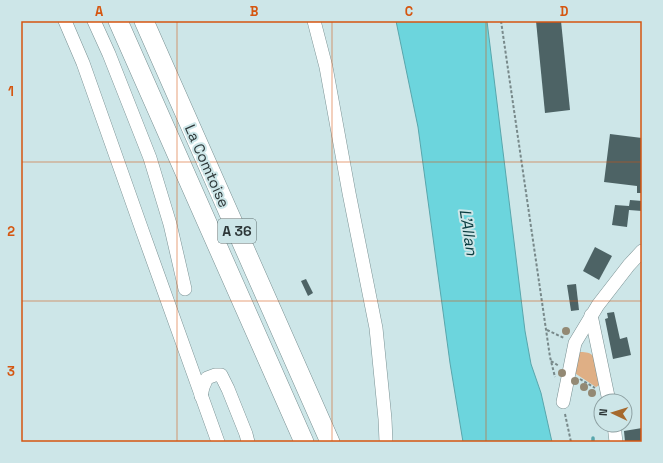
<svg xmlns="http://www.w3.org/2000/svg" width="663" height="463" viewBox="0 0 663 463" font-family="'Space Grotesk',sans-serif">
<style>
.green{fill:#dfaf85}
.water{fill:#6cd5dd;stroke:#59a6ac}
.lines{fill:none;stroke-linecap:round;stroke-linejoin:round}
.stream{stroke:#59a6ac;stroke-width:3.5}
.building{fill:#4d6365}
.minor-casing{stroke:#7a9193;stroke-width:14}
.highway-casing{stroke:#7a9193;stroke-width:20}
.path{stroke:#78898a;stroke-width:2;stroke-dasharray:3 2;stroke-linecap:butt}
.minor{stroke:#fff;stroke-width:13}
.highway{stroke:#fff;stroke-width:19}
.tree{fill:#938974}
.grid{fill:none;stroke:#d55610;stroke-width:1;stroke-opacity:0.55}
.labels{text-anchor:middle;stroke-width:4;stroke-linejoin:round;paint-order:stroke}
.shield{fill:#cde6e8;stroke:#5d6c6d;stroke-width:1}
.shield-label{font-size:14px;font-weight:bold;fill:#2d3738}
.street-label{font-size:15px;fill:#2d3738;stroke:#cde6e8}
.water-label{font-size:16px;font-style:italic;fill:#0b3d41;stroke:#cde6e8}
.neatline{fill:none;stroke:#d55610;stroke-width:1.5}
.grid-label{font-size:13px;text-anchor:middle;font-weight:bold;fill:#d55610}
</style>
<rect width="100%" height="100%" fill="#cde6e8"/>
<path class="green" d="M579,352C584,352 589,352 592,355C598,360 599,376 601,384L596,387L573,372Z"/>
<polygon class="water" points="396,21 487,21 525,331 531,364 541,393 552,442 463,442 450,363 418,127"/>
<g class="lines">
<polyline class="stream" points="593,438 593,442"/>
</g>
<g class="building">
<polygon points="536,21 561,21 570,110 545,113"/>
<polygon points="610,134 642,138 642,193 637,193 637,186 604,182"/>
<polygon points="630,200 642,201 642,211 629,210 627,227 612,225 615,205 629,206"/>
<polygon points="595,247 612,256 599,280 583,271"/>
<polygon points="306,279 313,293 308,296 301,281"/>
<polygon points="576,284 579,310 571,311 567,285"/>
<polygon points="614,312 620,339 627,337 631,355 613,359 605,319 608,318 607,313"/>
<polygon points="642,428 642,442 625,442 624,431"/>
</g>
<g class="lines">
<g class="minor-casing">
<g id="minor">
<polyline points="65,21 83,63 142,230 218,442"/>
<polyline points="94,21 109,54 150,158 170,224 185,289"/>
<polyline points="314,21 326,67 349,193 376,328 385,419 386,442"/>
<polyline points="591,315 609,401"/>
<polyline points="201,396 203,387 207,378 215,375 221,375 228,389 246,434 248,442"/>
<polyline points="563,402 575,343 598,305 629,265 642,251"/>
<polyline points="614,425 616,442"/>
</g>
</g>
<g class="highway-casing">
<g id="highway">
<polyline points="118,21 304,442"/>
<polyline points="144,21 330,442"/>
</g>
</g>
<g class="path">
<polyline points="501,21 550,357 555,377"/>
<polyline points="547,330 564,338"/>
<polyline points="551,361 559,366"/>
<polyline points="580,379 595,388"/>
<polyline points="565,414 571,442"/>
</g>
<use href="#minor" class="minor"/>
<use href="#highway" class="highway"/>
</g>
<g class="tree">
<circle cx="566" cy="331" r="4"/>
<circle cx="562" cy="373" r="4"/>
<circle cx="575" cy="381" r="4"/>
<circle cx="584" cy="387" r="4"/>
<circle cx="592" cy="393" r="4"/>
</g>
<path class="grid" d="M177,21V442M332,21V442M486,21V442M21,162H642M21,301H642"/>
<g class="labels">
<rect class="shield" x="218" y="219" width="38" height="24" rx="3"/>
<g class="shield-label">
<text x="237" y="236">A 36</text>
</g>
<g class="street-label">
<text transform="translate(207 166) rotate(66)" y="5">La Comtoise</text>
</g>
<g class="water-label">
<text transform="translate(469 232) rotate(81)" y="6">L'Allan</text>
</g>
</g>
<rect width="663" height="463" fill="none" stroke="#cde6e8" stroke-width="44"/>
<g transform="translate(613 413) rotate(274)"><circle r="19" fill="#cde6e8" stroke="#8da0a2"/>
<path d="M0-3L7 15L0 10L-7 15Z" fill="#a6692d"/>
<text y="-6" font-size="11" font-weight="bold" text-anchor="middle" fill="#2d3738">N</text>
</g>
<rect x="22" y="22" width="619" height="419" class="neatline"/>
<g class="grid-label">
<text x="99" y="16">A</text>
<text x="254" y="16">B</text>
<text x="409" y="16">C</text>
<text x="564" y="16">D</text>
<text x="11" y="96">1</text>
<text x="11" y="236">2</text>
<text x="11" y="376">3</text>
</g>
</svg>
